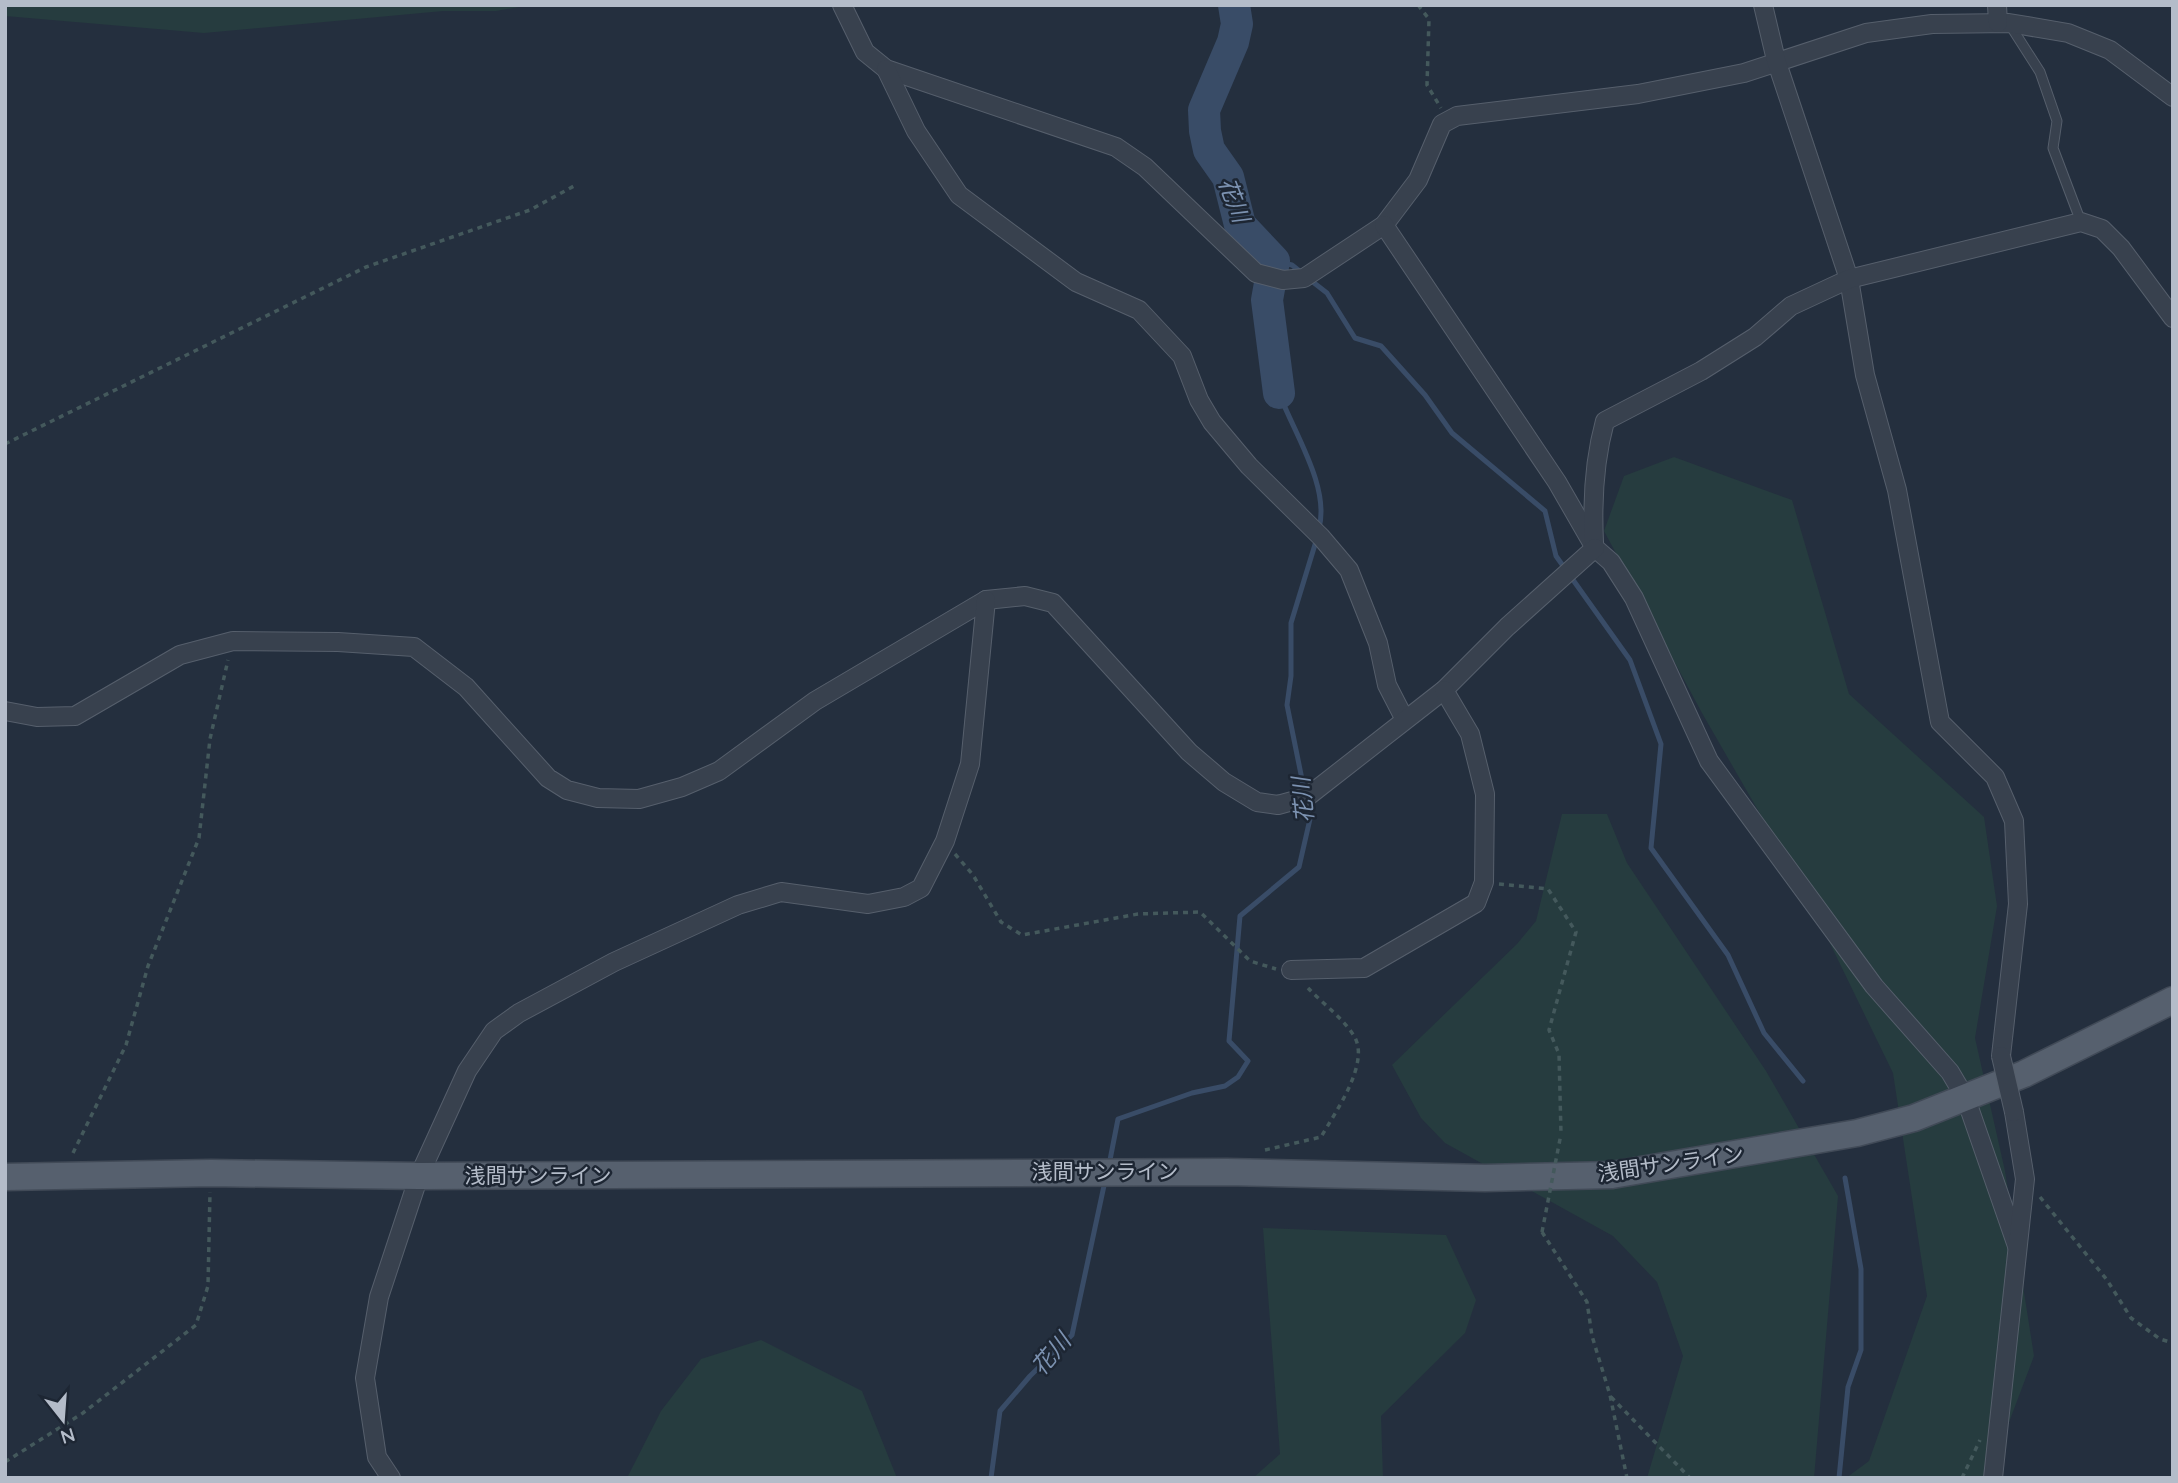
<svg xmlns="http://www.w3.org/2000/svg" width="2178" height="1483" viewBox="0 0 2178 1483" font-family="Quicksand,'Noto Sans JP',sans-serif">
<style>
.green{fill:#263c3f}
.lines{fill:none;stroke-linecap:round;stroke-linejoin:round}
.stream{stroke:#394c67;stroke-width:5}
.river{stroke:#394c67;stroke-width:32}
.service-casing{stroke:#565f6c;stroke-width:11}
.minor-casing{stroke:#565f6c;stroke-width:20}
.primary-casing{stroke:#414a57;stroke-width:29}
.path{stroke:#44595c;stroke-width:3.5;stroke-dasharray:5 5;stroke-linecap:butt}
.service{stroke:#38414e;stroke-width:9}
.minor{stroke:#38414e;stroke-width:18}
.primary{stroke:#56606e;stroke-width:26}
.minor-bridge-casing{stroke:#565f6c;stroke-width:20;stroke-linecap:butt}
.path-bridge{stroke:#44595c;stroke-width:3.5;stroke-dasharray:5 5;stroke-linecap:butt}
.minor-bridge{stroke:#38414e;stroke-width:18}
.labels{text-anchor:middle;stroke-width:5;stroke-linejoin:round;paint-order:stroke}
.street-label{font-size:21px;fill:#b4bcc9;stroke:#1d2633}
.water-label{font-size:23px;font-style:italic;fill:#7c92b1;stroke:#1d2633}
</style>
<rect width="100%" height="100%" fill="#242f3e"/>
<g class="green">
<polygon points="5,5 530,5 496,11 443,11 204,33 5,16"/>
<polygon points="1674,457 1792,500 1849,694 1984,817 1997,906 1975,1038 2005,1171 2034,1356 1988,1478 1846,1478 1869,1461 1927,1296 1893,1073 1805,892 1702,713 1604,531 1624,476"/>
<polygon points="1562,814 1607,814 1627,863 1766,1071 1838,1196 1814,1478 1647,1478 1683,1356 1657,1282 1613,1236 1445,1143 1421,1118 1392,1065 1517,944 1536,921"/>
<polygon points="1263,1228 1446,1235 1476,1300 1465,1333 1381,1416 1383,1478 1253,1478 1280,1454"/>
<polygon points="761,1340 862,1391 897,1478 627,1478 661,1411 701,1359"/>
</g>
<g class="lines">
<g class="stream">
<polyline points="1274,261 1292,265 1302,273"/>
<polyline points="1309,279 1327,293 1355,338 1381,346 1425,395 1452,433 1545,511 1556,556 1630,660 1661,744 1651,848 1728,955 1764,1033 1803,1081"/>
<path d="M1279,393C1294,433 1330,487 1319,528"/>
<polyline points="1109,1165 1118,1119 1192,1093 1225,1086 1238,1077 1248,1061 1229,1041 1240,916 1299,867 1310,819 1287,705 1291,676 1291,623 1317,538"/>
<polyline points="991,1478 1000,1411 1030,1376 1072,1335 1105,1181"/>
<polyline points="1839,1478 1848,1387 1861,1350 1861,1269 1845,1178"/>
</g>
<polyline class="river" points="1234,5 1237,24 1233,42 1204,110 1205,131 1209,150 1228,177 1240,225 1274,261 1267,300 1279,393"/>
<g class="service-casing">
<polyline id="service" points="2010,25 2040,72 2057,121 2053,148 2081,222"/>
</g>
<g class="minor-casing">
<g id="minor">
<polyline points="842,5 865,52 886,69 1116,147 1145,167 1256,273 1283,280 1304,278 1384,225 1418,180 1442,124 1457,116 1638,94 1744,73 1866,33 1932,24 2009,23 2068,33 2110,50 2173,97"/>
<polyline points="1763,5 1776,60 1849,279 1865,375 1897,490 1940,722 1995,777 2014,821 2018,904 2001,1056"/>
<polyline points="1997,5 1998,23"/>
<polyline points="886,69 916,131 959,195 1076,282 1139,310 1182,356 1199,400 1212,422 1249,466 1321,537 1349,570 1378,643 1387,685 1404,718"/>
<polyline points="1384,225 1557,482 1595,548 1611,562 1634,598 1709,761 1874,986 1950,1072 1966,1099 2017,1246"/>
<path d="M1594,542C1592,501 1594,461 1605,421L1701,371L1755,337L1791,306L1849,279L2081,222L2102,229L2121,248L2173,318"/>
<polyline points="5,711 37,717 75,716 180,655 233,641 338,642 414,647 466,687 548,778 567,790 598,798 639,799 682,787 719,771 815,701 986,600 1025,596 1053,603 1189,752 1224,782 1257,802 1278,805 1307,797 1444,690 1507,627 1595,548"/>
<polyline points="1291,970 1364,968 1476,903 1484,882 1485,794 1470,734 1444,690"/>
<polyline points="391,1478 377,1457 365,1378 379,1297 419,1176 467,1071 494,1031 519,1013 614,962 738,905 781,892 868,904 904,897 921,888 945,841 970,764 986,600"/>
<polyline points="1993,1478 2025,1179 2014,1112"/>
</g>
</g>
<g class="primary-casing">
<polyline id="primary" points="5,1177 211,1173 419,1176 1227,1172 1485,1178 1612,1175 1857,1133 1914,1118 2024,1074 2173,1000"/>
</g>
<g class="path">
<polyline points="1418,5 1429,19 1427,85 1441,108"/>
<polyline points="5,444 366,267 530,210 574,186"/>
<polyline points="955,854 973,875 1001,922 1022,935 1138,914 1200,912 1250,961 1276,969"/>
<polyline points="1499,884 1548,889 1576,932 1549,1030 1559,1054 1561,1134"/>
<path d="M1265,1150L1321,1137C1334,1114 1371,1063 1354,1036C1343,1018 1322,1003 1308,988"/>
<polyline points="73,1153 126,1045 148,966 199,838 210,739 228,660"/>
<polyline points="2040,1197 2107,1280 2131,1318 2160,1339 2173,1343"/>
<polyline points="1542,1232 1587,1302 1592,1336 1610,1395 1627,1478"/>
<polyline points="1611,1397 1690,1478"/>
<polyline points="5,1462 83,1413 196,1325 208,1286 210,1192"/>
<polyline points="1962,1478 1980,1440"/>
</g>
<use href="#service" class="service"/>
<use href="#minor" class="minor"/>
<use href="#primary" class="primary"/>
<g class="minor-bridge-casing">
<polyline id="minor-bridge" points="2001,1056 2014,1112"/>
</g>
<polyline class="path-bridge" points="1542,1232 1561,1134"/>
<use href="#minor-bridge" class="minor-bridge"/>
</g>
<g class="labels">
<g class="street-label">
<text transform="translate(1671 1164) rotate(-8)" y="7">浅間サンライン</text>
<text x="1105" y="1179">浅間サンライン</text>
<text x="538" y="1183">浅間サンライン</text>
</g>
<g class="water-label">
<text transform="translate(1234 200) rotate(69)" y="8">花川</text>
<text transform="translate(1303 800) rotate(-96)" y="8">花川</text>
<text transform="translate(1051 1354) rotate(-50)" y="8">花川</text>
</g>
</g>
<rect width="2178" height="1483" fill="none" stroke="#b4bcc9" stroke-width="14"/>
<g transform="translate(63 1420) rotate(163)" stroke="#1d2633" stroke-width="5" paint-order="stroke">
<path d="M0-5L12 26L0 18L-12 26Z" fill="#b4bcc9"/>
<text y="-10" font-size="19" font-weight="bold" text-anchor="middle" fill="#b4bcc9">N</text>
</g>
</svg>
